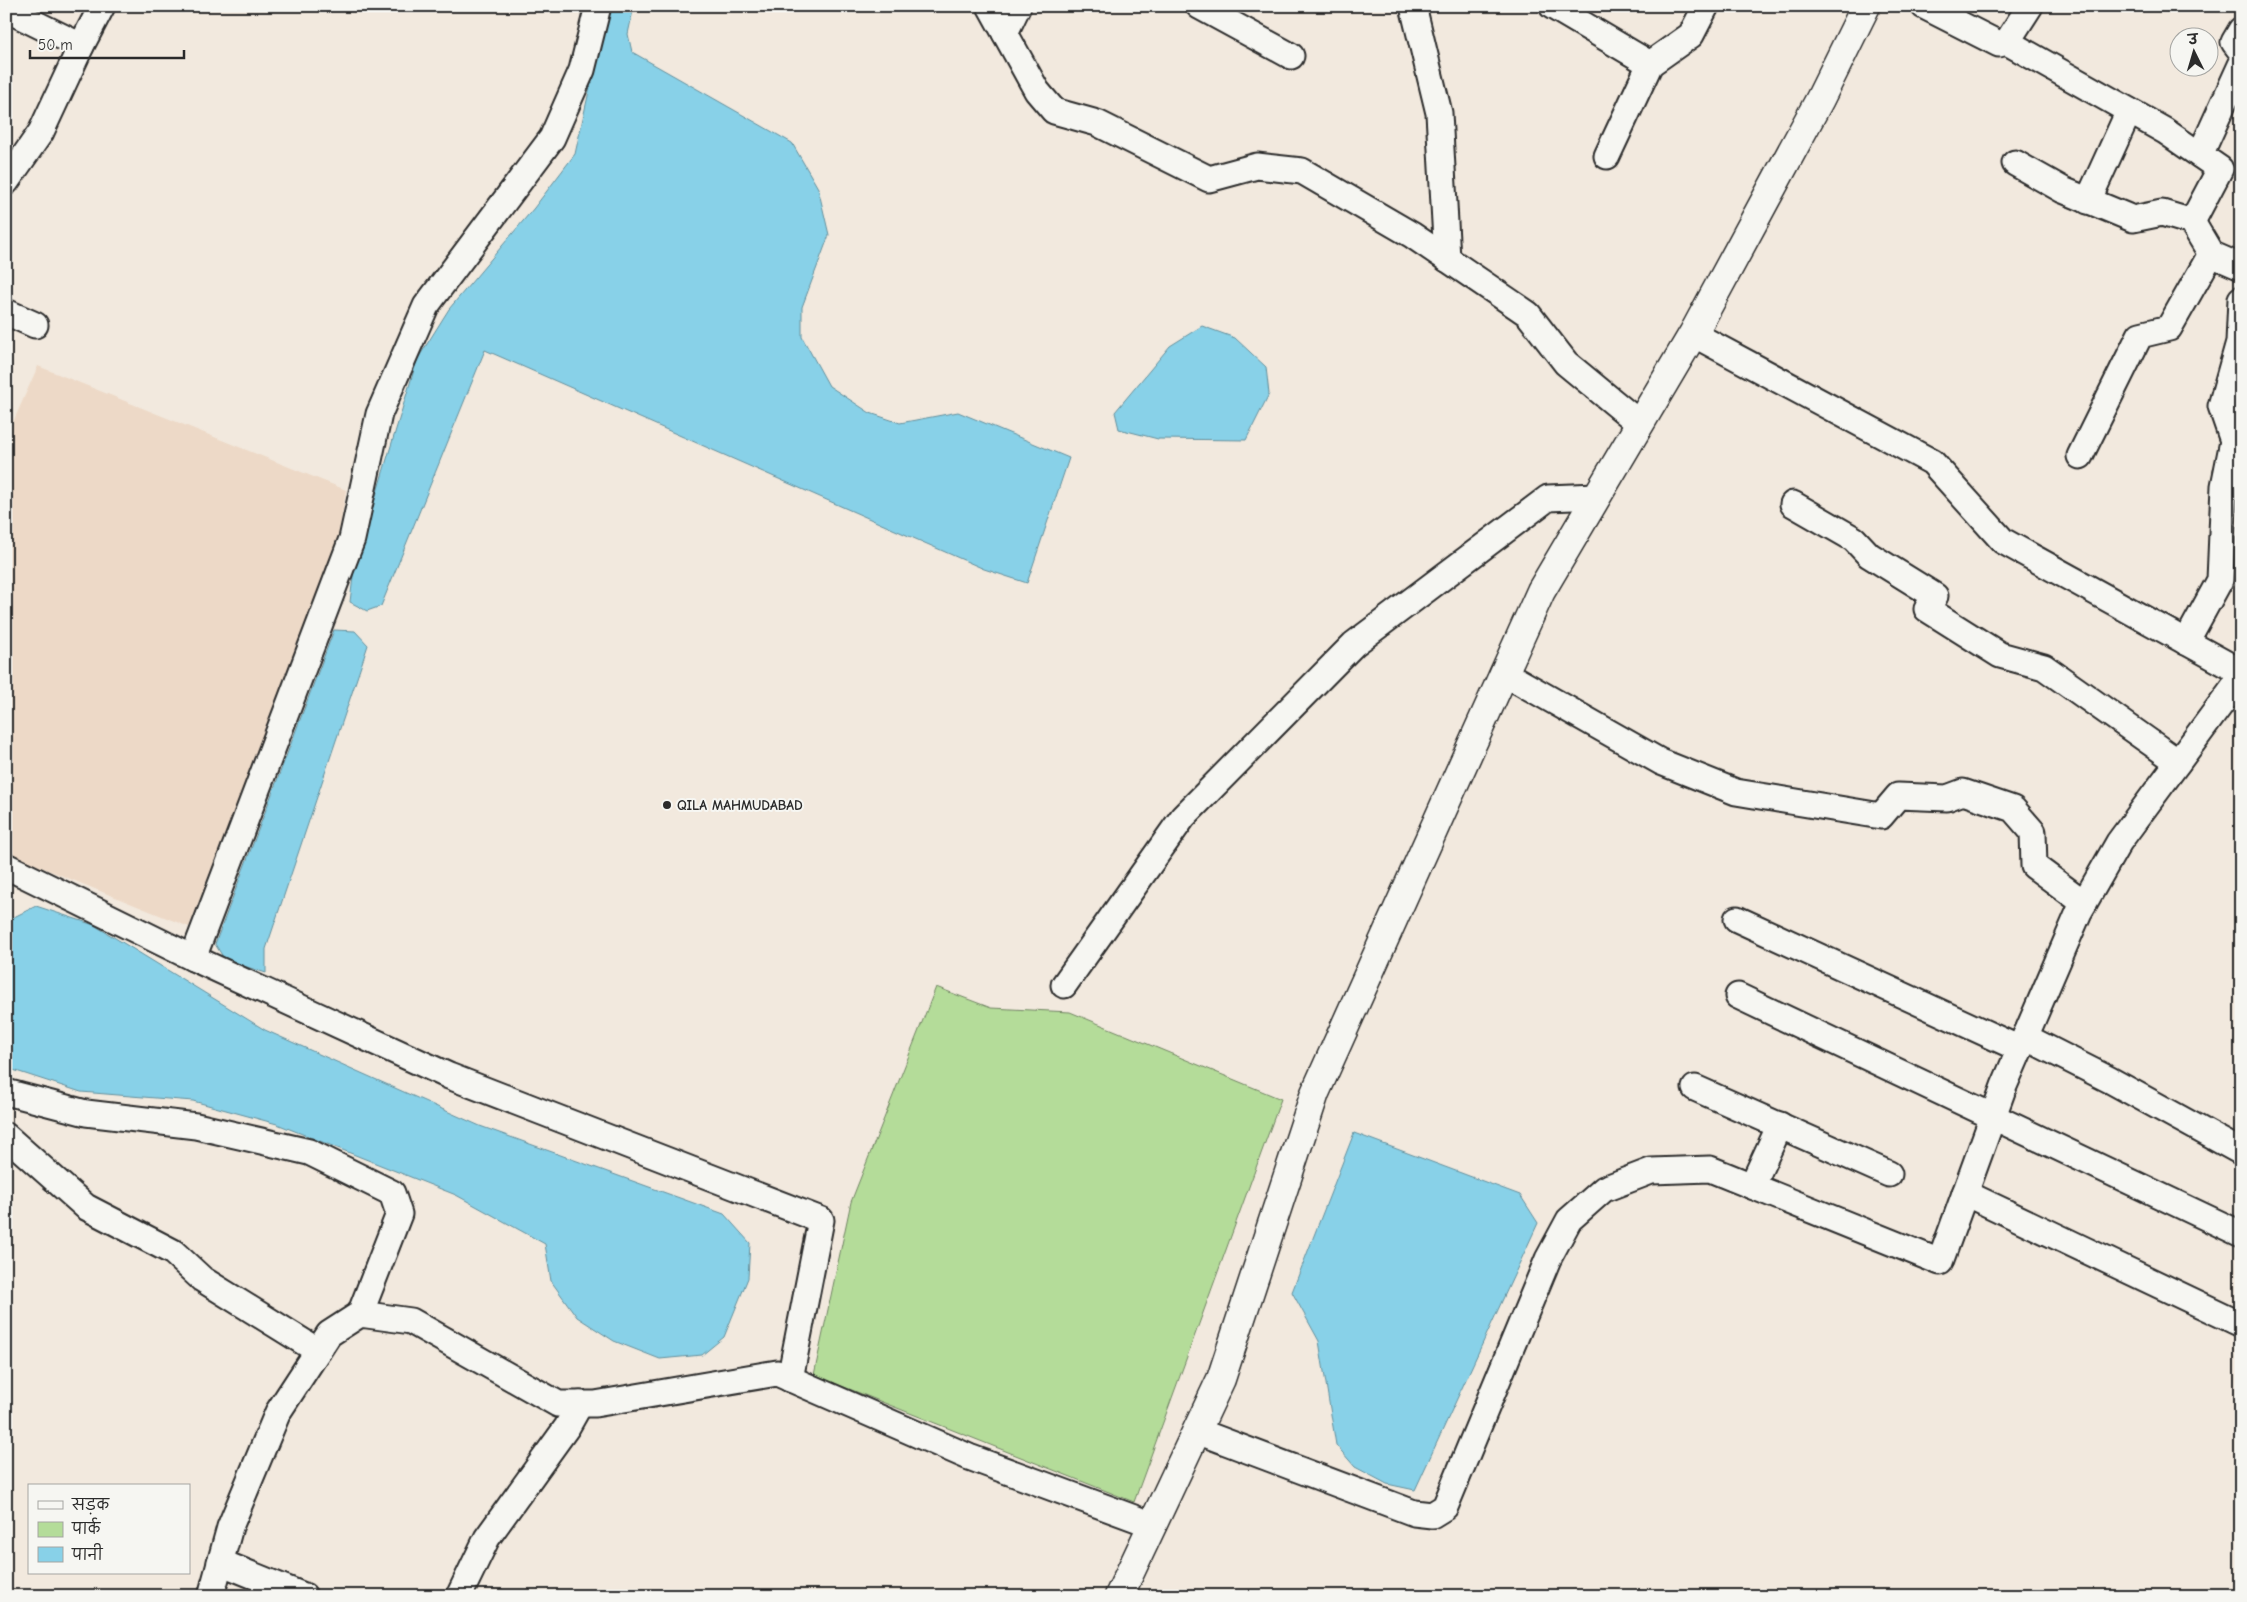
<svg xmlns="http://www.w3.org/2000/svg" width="2247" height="1602" viewBox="0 0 2247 1602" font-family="'Comic Neue','Playpen Sans Deva',sans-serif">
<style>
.built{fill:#edd9c7}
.green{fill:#b4dc99;stroke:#708462}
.water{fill:#88d1e8;stroke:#638f9c}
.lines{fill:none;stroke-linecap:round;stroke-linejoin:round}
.minor-casing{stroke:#2b2b2b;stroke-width:29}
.major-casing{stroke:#2b2b2b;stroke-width:31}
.minor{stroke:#f6f6f2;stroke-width:25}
.major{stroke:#f6f6f2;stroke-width:28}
.poi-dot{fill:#2b2b2b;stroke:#f6f6f2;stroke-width:2}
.labels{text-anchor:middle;stroke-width:4;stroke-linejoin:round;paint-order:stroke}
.poi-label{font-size:14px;font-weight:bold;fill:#2b2b2b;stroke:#f6f6f2;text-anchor:start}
</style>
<rect width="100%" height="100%" fill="#f2e9de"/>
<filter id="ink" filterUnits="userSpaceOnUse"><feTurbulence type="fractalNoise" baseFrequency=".02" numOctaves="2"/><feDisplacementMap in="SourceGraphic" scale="10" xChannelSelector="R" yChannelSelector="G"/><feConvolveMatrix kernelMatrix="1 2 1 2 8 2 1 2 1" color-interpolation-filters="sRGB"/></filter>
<g filter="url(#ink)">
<polygon class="built" points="38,366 346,490 337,545 189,927 6,853 6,438"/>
<polygon class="green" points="936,987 991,1008 1070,1012 1281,1099 1134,1502 814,1375 851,1202"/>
<g class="water">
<polygon points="608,6 634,6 628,34 632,52 792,143 818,188 829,235 802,307 802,337 829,386 870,413 900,423 958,412 1069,458 1027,583 984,569 485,350 381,606 367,611 350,602 354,568 417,360 449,309 534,208 575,154"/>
<polygon points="1202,326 1235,338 1266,367 1269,394 1246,440 1158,439 1119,429 1115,412 1170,346"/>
<polygon points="334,630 355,631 368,645 266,949 266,973 225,960 215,944"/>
<polygon points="36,906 94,925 265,1030 480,1126 724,1214 750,1243 748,1278 724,1337 702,1355 660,1359 614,1341 577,1317 551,1281 545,1244 456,1195 277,1124 193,1101 81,1092 7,1068 6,921"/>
<polygon points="1354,1133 1520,1195 1538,1223 1415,1490 1387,1484 1355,1467 1336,1445 1319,1341 1292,1292"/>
</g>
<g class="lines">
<g class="minor-casing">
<g id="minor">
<polyline points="990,6 1037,91 1054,111 1097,123 1209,179 1257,166 1302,171 1412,235 1528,314 1566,363 1640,424"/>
<polyline points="1199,6 1291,56"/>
<polyline points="1413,6 1439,113 1447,259"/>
<polyline points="1552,6 1650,64"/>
<polyline points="1924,6 1999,44 2007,42 2165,131 2220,169 2192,222"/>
<polyline points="6,9 81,46"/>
<polyline points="2241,30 2234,42 2241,51"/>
<polyline points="1005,33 1018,6"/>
<polyline points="2007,42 2030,6"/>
<polyline points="2200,155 2241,65"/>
<polyline points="1607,156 1650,64 1691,35 1706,6"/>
<polyline points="2015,163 2063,190 2133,219 2162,213 2192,222 2211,254 2241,267"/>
<polyline points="6,182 41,132 81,46 102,6"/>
<polyline points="2088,201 2129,111"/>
<polyline points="6,312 35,325"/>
<polyline points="1693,334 1932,462 2003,541 2241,672"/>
<polyline points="2080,456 2140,335 2169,328 2211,254"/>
<polyline points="1793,504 1854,539 1869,555 1935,596 1927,609 2000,655 2044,667 2178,762"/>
<polyline points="2186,642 2220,580 2224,486 2233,441 2221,406 2239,342 2241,299"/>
<polyline points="1504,673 1661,762 1736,792 1881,816 1898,796 1947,798 1963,792 2013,809 2033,832 2034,866 2084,903"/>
<polyline points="6,866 193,958 449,1076 821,1220 790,1379"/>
<polyline points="1737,919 2020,1049"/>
<polyline points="193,958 352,539 379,414 426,306 552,138 582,70 598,6"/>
<polyline points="1064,985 1183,817 1354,644 1548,498 1597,496"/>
<polyline points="1738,996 2241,1234"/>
<polyline points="2025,1037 2110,1080 2241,1152"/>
<polyline points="1695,1088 1889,1174"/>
<polyline points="6,1092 86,1113 196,1126 309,1152 392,1193 399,1214 360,1314"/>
<polyline points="6,1136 86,1207 173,1252 202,1279 318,1351"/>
<polyline points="1752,1186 1780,1125"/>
<polyline points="1965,1193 2241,1324"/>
<polyline points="1197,1431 1414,1513 1432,1515 1445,1507 1548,1259 1569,1220 1604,1189 1651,1171 1710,1169 1940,1262 2004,1086 2079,912 2119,842 2241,677"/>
<polyline points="220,1562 304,1596"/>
<polyline points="211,1596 230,1527 278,1412 329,1334 360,1314 411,1321 558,1404 595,1404 777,1373 969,1457 1153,1525"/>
<polyline points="459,1596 487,1538 567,1427 580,1404"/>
</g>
</g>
<g class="major-casing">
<polyline id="major" points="1119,1596 1221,1379 1315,1093 1541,591 1693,334 1820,99 1866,6"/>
</g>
<use href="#minor" class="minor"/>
<use href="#major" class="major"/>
</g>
</g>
<circle class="poi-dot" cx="667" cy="805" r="5"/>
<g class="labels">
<g class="poi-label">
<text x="677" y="810">QILA MAHMUDABAD</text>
</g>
</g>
<rect width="2247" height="1602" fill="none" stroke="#f6f6f2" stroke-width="25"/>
<rect x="12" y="12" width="2222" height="1577" fill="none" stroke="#2b2b2b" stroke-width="2" filter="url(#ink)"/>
<rect x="28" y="1484" width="162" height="90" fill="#f6f6f2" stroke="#a5a5a2"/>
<rect x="38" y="1501" width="25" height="8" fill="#f6f6f2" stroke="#a5a5a2"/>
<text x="72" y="1510" font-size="15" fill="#2b2b2b">सड़क</text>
<rect x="38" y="1522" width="25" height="15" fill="#b4dc99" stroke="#a5a5a2"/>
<text x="72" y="1534" font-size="15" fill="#2b2b2b">पार्क</text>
<rect x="38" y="1547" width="25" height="15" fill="#88d1e8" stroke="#a5a5a2"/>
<text x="72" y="1560" font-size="15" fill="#2b2b2b">पानी</text>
<g transform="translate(2194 52) rotate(355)"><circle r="24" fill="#f6f6f2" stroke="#a5a5a2"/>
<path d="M0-4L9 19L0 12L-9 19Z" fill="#2b2b2b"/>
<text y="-8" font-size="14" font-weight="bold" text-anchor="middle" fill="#2b2b2b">उ</text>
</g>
<path d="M30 50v8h154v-8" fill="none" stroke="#2b2b2b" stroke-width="2.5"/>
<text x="38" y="50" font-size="15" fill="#2b2b2b" stroke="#f6f6f2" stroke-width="4" paint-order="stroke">50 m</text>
</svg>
